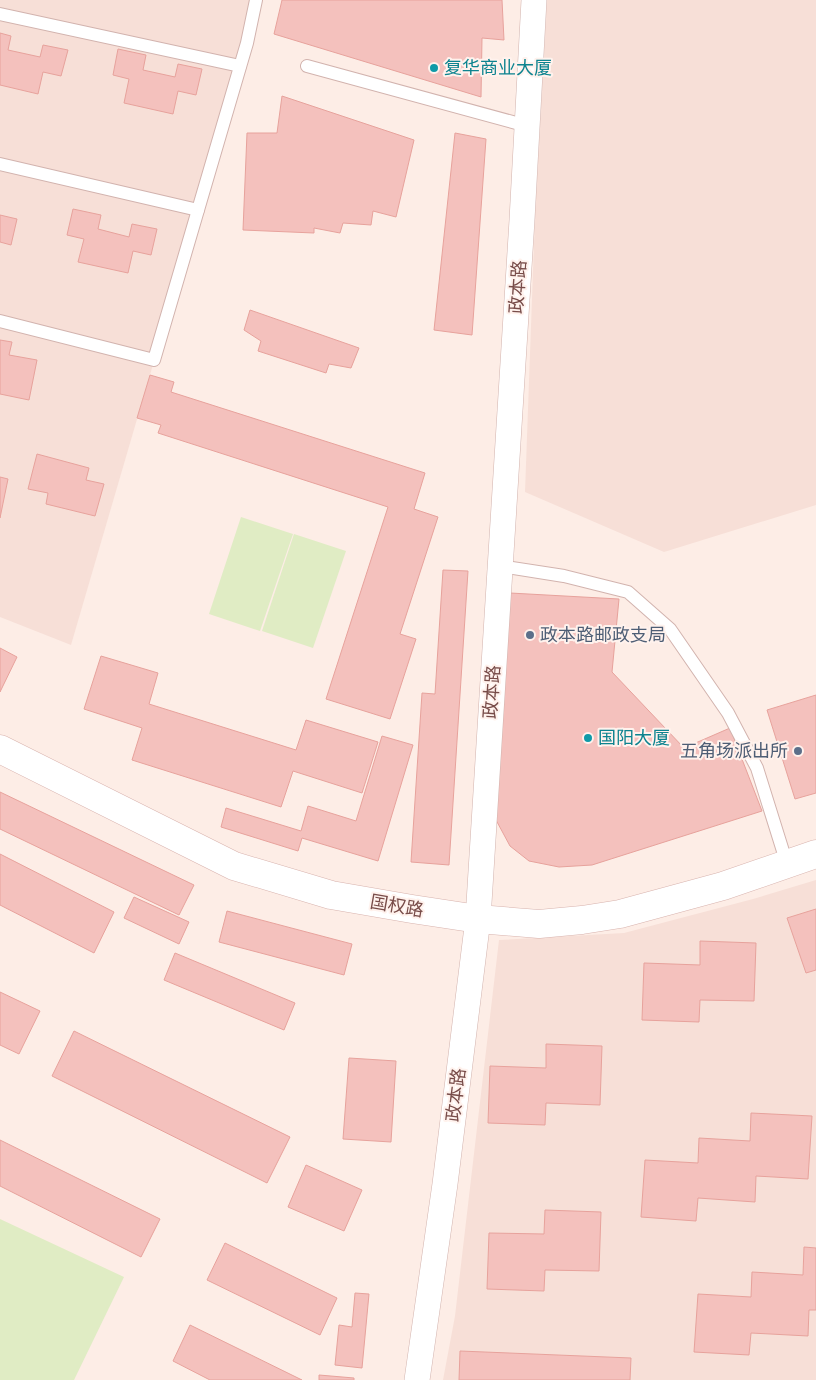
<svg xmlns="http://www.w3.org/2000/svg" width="816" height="1380" viewBox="0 0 816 1380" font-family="Ubuntu,'Noto Sans SC',sans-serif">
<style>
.residential{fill:#f7dfd7}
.green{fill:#e0ecc4}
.building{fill:#f4c1bd;stroke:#e7a29c}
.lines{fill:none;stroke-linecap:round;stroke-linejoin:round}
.lane-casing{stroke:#d2b3ae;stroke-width:14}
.street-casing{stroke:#d2b3ae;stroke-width:26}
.secondary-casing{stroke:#d8b3ae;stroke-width:29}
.lane{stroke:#fff;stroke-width:12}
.street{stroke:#fff;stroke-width:25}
.secondary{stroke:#fff;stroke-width:28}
.culture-dot{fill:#0f9aa8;stroke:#fff2ed;stroke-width:2}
.service-dot{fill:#5c6f8a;stroke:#fff2ed;stroke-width:2}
.labels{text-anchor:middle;stroke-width:4;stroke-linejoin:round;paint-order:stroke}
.culture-label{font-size:18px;fill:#0d838f;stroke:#fff2ed;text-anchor:start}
.street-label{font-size:18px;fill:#784c49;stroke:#fff2ed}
.service-label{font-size:18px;fill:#4e5e75;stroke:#fff2ed;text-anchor:start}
</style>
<rect width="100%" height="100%" fill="#fdede6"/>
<g class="residential">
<polygon points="0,0 256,0 247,43 71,645 0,617"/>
<polygon points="547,0 816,0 816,505 664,552 525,492 535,216"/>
<polygon points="816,880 816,1380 443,1380 455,1316 499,940 624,933 753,899"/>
</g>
<g class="green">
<polygon points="241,517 293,534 260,631 209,614"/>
<polygon points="294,534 346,551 313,648 262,631"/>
<polygon points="0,1219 124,1277 74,1380 0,1380"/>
</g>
<g class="building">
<polygon points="282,0 502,0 504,40 482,38 481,97 274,34"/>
<polygon points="0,33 11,36 8,50 40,57 43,45 68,50 61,76 43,72 38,94 0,85"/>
<polygon points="118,49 146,55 143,70 175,77 178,64 202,69 196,95 178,91 173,114 124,103 129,79 113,75"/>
<polygon points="282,96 414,140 396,217 373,211 371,225 343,223 340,233 314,228 314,233 243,230 247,133 277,133"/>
<polygon points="455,133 486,139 472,335 434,330"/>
<polygon points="73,209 101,215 98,229 129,237 132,224 157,229 151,255 133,251 128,273 78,262 84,239 67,235"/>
<polygon points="0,215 17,219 11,245 0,242"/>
<polygon points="250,310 359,348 351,368 329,364 326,373 258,351 261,341 244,330"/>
<polygon points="0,340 12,342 9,355 37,360 29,400 0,394"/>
<polygon points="150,375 174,382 171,392 425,473 414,509 438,517 400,634 416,639 390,719 326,699 388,507 158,433 161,425 137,418"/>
<polygon points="37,454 89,468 86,480 104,484 95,516 46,504 48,493 28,489"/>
<polygon points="0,477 8,479 0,518"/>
<polygon points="443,570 468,571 449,865 411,862 422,693 435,694"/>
<polygon points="510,593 619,599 612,672 684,748 730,728 762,811 592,865 559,867 529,861 510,846 496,820"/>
<polygon points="0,648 17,657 0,692"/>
<polygon points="101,656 158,673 149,704 296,750 306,720 378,742 362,793 293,771 281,807 132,760 142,728 84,709"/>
<polygon points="816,695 816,793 795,799 767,710"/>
<polygon points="382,736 413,745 378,861 302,838 298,851 221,827 226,808 301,831 308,806 356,821"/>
<polygon points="0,792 194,885 179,915 0,829"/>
<polygon points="0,854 114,912 94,953 0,905"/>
<polygon points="134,897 189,922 179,944 124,918"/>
<polygon points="816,909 816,970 806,973 787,918"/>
<polygon points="227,911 352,944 344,975 219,942"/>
<polygon points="700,941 756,943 754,1001 700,1000 699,1022 642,1020 644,963 700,965"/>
<polygon points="175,953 295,1003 284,1030 164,980"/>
<polygon points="0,992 40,1011 19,1054 0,1045"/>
<polygon points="74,1031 290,1137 267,1183 52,1076"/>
<polygon points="546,1044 602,1046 600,1105 546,1103 545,1125 488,1123 490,1066 546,1068"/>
<polygon points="349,1058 396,1061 391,1142 343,1139"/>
<polygon points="751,1113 812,1116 808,1179 756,1176 755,1202 698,1198 696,1221 641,1217 645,1160 698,1163 699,1138 750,1141"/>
<polygon points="0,1140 160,1219 141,1257 0,1186"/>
<polygon points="306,1165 362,1190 344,1231 288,1207"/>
<polygon points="545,1210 601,1212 599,1271 545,1270 544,1291 487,1289 489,1233 544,1234"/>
<polygon points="225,1243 337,1298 320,1335 207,1280"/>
<polygon points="804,1247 816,1248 816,1310 809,1310 808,1336 751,1333 749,1355 694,1352 698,1294 751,1297 752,1272 803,1275"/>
<polygon points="355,1293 369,1294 362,1368 335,1365 339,1325 352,1327"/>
<polygon points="190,1325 302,1380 210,1380 173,1361"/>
<polygon points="460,1351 631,1358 630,1380 459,1380"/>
<polygon points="319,1375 354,1378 354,1380 319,1380"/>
</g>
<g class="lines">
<g class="lane-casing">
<g id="lane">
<polyline points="0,14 240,66"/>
<polyline points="307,66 527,126"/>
<polyline points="0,164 198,210"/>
<polyline points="0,321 154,360 247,43 256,0"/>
<polyline points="500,566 564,576 628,592 670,629 728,713 757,768 787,864"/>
</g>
</g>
<g class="street-casing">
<polyline id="street" points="417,1380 445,1184 478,919 522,220 534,0"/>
</g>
<g class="secondary-casing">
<polyline id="secondary" points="0,749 234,866 331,895 412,909 478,919 539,924 582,920 620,914 723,886 816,854"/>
</g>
<use href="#lane" class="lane"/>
<use href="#street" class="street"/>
<use href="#secondary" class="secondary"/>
</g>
<g class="culture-dot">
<circle cx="434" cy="68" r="5"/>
<circle cx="588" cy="738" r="5"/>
</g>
<g class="service-dot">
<circle cx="530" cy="635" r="5"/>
<circle cx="798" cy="751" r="5"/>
</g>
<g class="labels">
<g class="culture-label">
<text x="444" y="74">复华商业大厦</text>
<text x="598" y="744">国阳大厦</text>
</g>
<g class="street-label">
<text transform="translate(518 287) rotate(-86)" y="6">政本路</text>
<text transform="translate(492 692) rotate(-86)" y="6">政本路</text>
<text transform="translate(397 906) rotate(10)" y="6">国权路</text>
<text transform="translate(456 1095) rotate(-83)" y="6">政本路</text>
</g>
<g class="service-label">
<text x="540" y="641">政本路邮政支局</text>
<text x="788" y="757" text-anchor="end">五角场派出所</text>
</g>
</g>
</svg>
